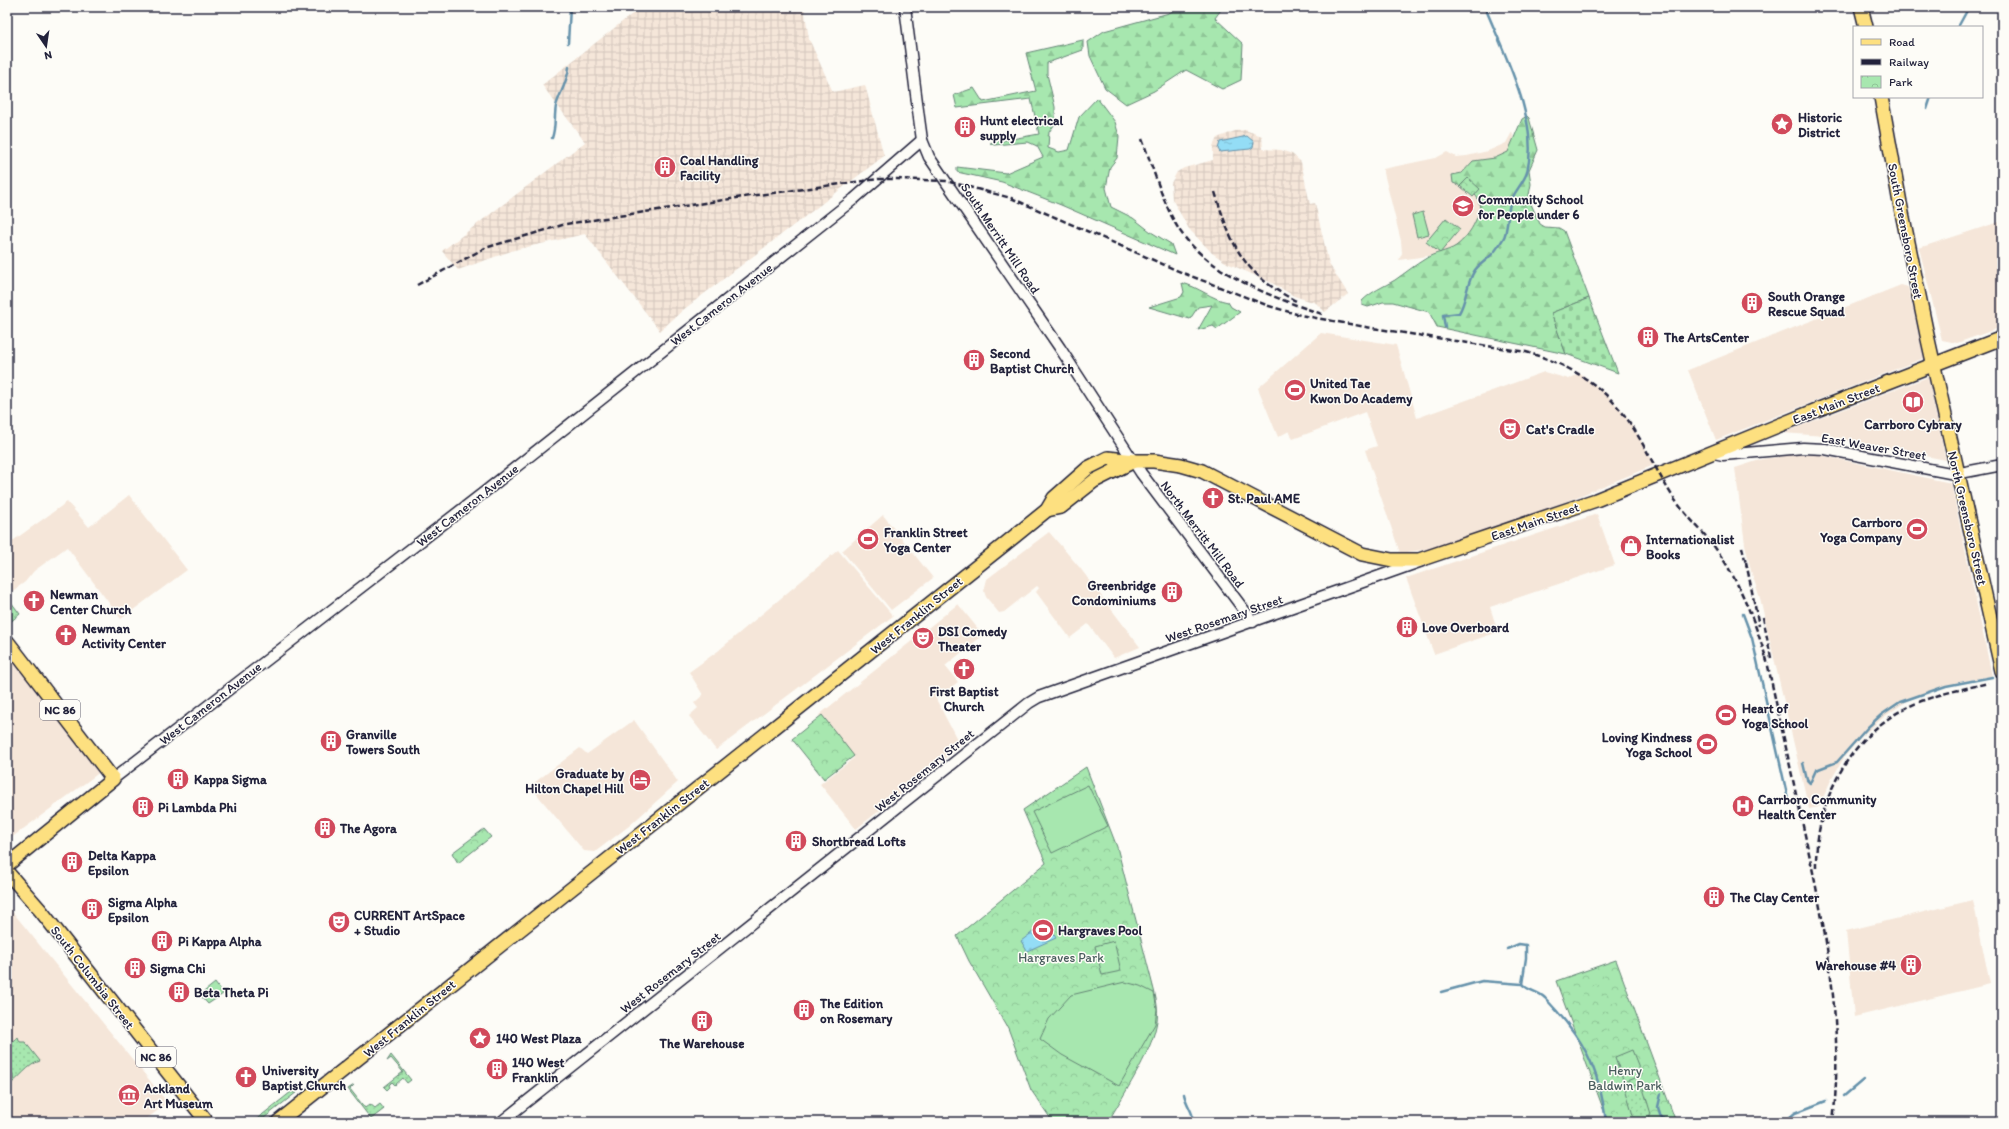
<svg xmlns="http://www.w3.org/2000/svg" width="2009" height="1129" viewBox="0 0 2009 1129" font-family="Itim,sans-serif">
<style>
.built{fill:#f5e6d9}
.industrial{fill:url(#industrial-grid)}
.grass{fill:url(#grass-tufts);stroke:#648475}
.forest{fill:url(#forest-firs);stroke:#648475}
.cemetery{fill:url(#cemetery-stones);stroke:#648475}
.park{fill:url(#park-crowns);stroke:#648475}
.garden{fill:url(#garden-dots);stroke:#648475}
.pitch{fill:#a7e7af;stroke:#648475}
.water{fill:url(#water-ripples);stroke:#6692ab}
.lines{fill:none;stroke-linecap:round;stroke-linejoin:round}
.stream{stroke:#6692ab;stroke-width:2.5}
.minor-casing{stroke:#22223b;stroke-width:13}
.major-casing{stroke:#22223b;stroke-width:16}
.minor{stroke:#fdfcf7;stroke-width:10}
.major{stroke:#fde080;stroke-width:13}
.rail{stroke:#22223b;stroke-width:2.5;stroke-dasharray:6 3;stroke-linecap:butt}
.labels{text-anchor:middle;stroke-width:3;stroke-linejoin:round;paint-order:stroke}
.shield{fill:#fdfcf7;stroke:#646373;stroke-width:1}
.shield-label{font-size:12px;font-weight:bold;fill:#22223b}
.poi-label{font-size:13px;font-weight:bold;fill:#22223b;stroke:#fdfcf7;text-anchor:start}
.street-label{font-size:13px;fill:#22223b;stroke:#fdfcf7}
.park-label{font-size:13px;fill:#4a5d5e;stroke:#fdfcf7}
</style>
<defs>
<pattern id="industrial-grid" width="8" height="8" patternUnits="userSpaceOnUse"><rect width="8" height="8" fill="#f5e6d9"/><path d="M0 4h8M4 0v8" fill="none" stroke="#d2c5bb"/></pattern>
<pattern id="grass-tufts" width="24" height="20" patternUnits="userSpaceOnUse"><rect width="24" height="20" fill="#a7e7af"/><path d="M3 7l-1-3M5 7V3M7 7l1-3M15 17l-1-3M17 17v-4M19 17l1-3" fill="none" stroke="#8fc697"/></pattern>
<pattern id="forest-firs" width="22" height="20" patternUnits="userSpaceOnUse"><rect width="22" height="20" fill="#a7e7af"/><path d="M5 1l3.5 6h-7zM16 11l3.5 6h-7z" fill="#8fc697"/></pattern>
<pattern id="cemetery-stones" width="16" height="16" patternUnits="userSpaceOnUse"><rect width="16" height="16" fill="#a7e7af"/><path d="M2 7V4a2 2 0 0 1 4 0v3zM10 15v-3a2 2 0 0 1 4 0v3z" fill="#8fc697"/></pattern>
<pattern id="park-crowns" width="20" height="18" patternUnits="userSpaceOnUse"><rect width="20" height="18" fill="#a7e7af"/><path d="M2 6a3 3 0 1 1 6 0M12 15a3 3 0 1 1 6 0" fill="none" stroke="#8fc697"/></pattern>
<pattern id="garden-dots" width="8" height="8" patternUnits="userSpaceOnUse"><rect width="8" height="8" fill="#a7e7af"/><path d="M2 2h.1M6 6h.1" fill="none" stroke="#8fc697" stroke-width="1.8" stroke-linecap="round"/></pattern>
<pattern id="water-ripples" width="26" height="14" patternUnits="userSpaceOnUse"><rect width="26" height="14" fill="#94ddf6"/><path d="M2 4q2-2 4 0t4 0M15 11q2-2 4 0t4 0" fill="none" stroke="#7fbdd4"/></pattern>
</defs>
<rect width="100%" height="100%" fill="#fdfcf7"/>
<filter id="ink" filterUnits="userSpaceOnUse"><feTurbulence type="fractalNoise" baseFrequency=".025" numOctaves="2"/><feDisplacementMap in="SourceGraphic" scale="8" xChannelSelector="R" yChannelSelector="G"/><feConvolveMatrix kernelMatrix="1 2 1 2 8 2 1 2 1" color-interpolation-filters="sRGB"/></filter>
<g filter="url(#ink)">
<g class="built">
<polygon points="1512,132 1542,240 1399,260 1402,253 1401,241 1383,169 1436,158 1447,152 1456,157 1467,156 1488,151 1506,143"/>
<polygon points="1999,222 2002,228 2002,327 1957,343 1942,340 1919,248"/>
<polygon points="1901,285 1908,287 1909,291 1924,358 1716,440 1688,370"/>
<polygon points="1321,333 1396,345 1417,418 1544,372 1569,379 1580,373 1607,395 1624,414 1638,435 1654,465 1548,509 1430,549 1400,553 1365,450 1377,446 1365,412 1293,439 1289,431 1278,437 1258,388"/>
<polygon points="1928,377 1946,460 1825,436 1782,433"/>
<polygon points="1792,455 1819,455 1951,483 1992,676 1956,683 1933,690 1907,701 1884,717 1863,735 1845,756 1831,780 1819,807 1809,809 1760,598 1751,571 1745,544 1735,468 1763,459"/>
<polygon points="129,495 187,570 121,619 67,547 34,571 25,582 7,595 7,545 67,502 89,527"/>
<polygon points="1597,514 1615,565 1490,607 1498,632 1434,654 1406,578"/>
<polygon points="883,515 933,578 891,610 842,551"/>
<polygon points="1049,532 1080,568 1140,647 1114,658 1088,624 1070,638 1036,592 1039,588 1037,586 1004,612 999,613 986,597 984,591 987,579"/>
<polygon points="838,550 893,616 716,750 689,716 698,708 694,703 703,695 689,672 718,651"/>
<polygon points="958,604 983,635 945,666 958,682 936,699 960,745 933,769 856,829 820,784 854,758 819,715"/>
<polygon points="7,650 100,772 7,841"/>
<polygon points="634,720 678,782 629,826 595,852 584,851 530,786 580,748 587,754"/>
<polygon points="1973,900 1990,984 1854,1017 1846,931"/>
<polygon points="7,905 168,1103 142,1122 7,1122"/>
</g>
<g class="industrial">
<polygon points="641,7 804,7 809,39 833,92 865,85 884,156 683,310 660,331 585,234 514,250 458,270 442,251 585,142 542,85"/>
<polygon points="1245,130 1262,136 1263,149 1281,150 1292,154 1301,162 1310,204 1315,203 1329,264 1348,294 1325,312 1316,303 1294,296 1272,283 1227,263 1212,253 1189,229 1172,199 1171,183 1177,172 1184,168 1213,160 1213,146 1217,138 1235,131"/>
</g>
<polygon class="grass" points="8,598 20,614 9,623 7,620 7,599"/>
<g class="forest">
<polygon points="1180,7 1223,7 1215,18 1243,44 1241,80 1222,89 1186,70 1154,91 1126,104 1105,88 1090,56 1088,42 1104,31 1169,13"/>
<polygon points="1083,40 1083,50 1047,63 1047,74 1055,107 1055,124 1049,132 1048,148 1059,152 1069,150 1079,117 1097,98 1115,122 1119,136 1117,158 1110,167 1106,188 1111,207 1133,218 1151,232 1171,244 1175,255 1061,205 1002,182 957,172 957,167 1006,173 1043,157 1037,146 1028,142 994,145 990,143 1039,134 1031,99 957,108 954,95 974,88 983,102 1036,91 1026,53"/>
<path d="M1527,116L1529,118L1538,150L1529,170L1531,184L1529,195L1531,204L1540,224L1545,227L1559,228L1564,231L1589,298L1551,313L1566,354L1437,327L1429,312L1393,302H1383L1368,307L1362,305V301C1372,291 1383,287 1395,280C1405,273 1415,265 1425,259C1435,252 1447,252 1456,246C1464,240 1471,231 1475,222C1487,198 1474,191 1453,183L1452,175L1462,173L1473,161L1495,158L1508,152L1522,119Z"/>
<path d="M1182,283C1199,287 1211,299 1228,302L1231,307L1240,312L1217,329L1213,326L1198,330L1212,305L1198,307L1190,319L1149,307L1181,297L1184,292Z"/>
</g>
<polygon class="cemetery" points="1589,298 1618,373 1566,354 1551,313"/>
<g class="park">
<polygon points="1468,178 1480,189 1473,197 1460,186"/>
<polygon points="1446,218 1460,229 1440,253 1426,242"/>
<polygon points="822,715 854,756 824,779 792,739"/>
<path d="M1086,767L1117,847L1154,990C1157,1002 1159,1014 1156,1026C1151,1053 1122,1097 1108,1122H1053L1031,1090L1008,1028L969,961L957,936L1046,863L1023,810Z"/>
<polygon points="484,829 491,837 458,863 452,853"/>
<polygon points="1616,960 1676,1122 1608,1122 1556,981"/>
</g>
<g class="garden">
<path d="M18,1037L20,1042H25L40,1061C27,1065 20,1078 9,1085L7,1083L13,1080V1074L7,1066V1045Z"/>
<polygon points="391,1055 411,1080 407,1083 403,1078 395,1085 392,1082 389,1085 390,1087 387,1090 384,1087 403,1072 391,1058 387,1061"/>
<polygon points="1641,1082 1651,1114 1647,1122 1635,1122 1625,1088"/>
<polygon points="354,1085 350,1089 365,1108 370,1104 375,1108 380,1104 384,1109 371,1119 348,1089"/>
<polygon points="291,1092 297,1092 259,1122 253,1122"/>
</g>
<g class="pitch">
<polygon points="1423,212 1429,234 1417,237 1412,215"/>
<polygon points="1088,785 1108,826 1052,853 1032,812"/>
<polygon points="1114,941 1121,971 1102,975 1095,946"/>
<polygon points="1125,982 1140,986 1154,993 1157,1009 1155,1024 1119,1086 1062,1055 1040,1039 1049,1019 1071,995"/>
<polygon points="215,983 223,994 208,1004 200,995"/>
<polygon points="1632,1050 1642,1075 1624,1082 1615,1057"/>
</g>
<g class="water">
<polygon points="1247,136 1254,142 1253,147 1250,149 1220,152 1218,149 1220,142"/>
<polygon points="1046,922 1056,938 1027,951 1021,941"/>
</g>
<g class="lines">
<g class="stream">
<polyline points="1958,27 1969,7"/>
<polyline points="568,43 570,7"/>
<polyline points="1927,109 1931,97"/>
<path d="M552,138C556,127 554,117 556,106C560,92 568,81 569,67"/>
<path d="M1445,327L1443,315L1459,313C1467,300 1466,283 1475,270C1478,266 1484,262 1488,258C1494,253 1499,246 1503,239C1508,233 1507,213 1510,204C1513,192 1524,183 1527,172C1540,121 1504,54 1485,7"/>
<polyline points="1743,614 1752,638 1788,799"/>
<polyline points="1803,763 1807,780 1810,783 1816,770 1837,762 1868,727 1881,715 1900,702 1946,686 1992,677"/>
<polyline points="1507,949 1519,944 1526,945 1526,958 1522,984"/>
<path d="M1441,992L1482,981L1522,984C1528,991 1538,991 1545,998C1583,1038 1599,1066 1606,1122"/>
<path d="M1184,1094C1186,1105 1193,1111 1194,1122"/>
<polyline points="1661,1094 1658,1107 1660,1115 1666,1122"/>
<polyline points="1844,1096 1863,1080"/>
<polyline points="1784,1122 1795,1113 1826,1101"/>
</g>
<g class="minor-casing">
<g id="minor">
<polyline points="905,7 919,118 922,140 929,157 1060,348 1141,473 1253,622"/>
<polyline points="1714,453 1723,455 1803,448 1825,449 1955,474 2002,465"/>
<polyline points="113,779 487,490 854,199 922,140"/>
<polyline points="501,1122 1029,703 1039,697 1422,561"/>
</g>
</g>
<g class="major-casing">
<g id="major">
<polyline points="1861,7 1866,27"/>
<polyline points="1881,97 1900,203 1927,335 2002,671"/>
<polyline points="1047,510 1061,507 1094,481 1134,461"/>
<polyline points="7,641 113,779 7,865"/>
<polyline points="7,872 41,911 207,1122"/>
<polyline points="278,1122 1000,548 1047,510 1054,498 1088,468 1108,458 1134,461 1154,461 1181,465 1202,471 1362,554 1392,560 1419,560 1596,500 1819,409 2002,338"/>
</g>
</g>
<use href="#minor" class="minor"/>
<use href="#major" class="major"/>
<g class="rail">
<path d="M1142,139C1152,165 1160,194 1173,219C1198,270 1271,297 1322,314"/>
<path d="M1215,192C1232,248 1244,275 1298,302"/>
<path d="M417,285L485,248L566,224L750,196L878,179H897L946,181L1011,198L1183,273L1269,306L1300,315L1366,327L1526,352C1575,366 1611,390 1637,434C1650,456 1661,479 1675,500C1687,517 1703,531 1716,549C1740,582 1755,622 1767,661"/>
<polyline points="1742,547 1747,568"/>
<polyline points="1746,562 1759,626"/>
<polyline points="1763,617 1771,658"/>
<path d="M1766,657C1779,716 1792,775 1805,835C1826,931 1844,1023 1833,1122"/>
<path d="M1816,868C1815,804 1847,739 1904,709C1930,695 1960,690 1988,683"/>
</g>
</g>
</g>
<defs>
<g id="sight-disc" transform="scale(1.15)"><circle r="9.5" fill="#d1495b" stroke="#fdfcf7"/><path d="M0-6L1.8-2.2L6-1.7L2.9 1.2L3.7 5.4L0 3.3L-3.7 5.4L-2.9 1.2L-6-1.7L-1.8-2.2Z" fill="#fff"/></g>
<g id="building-disc" transform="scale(1.15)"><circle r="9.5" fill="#d1495b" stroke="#fdfcf7"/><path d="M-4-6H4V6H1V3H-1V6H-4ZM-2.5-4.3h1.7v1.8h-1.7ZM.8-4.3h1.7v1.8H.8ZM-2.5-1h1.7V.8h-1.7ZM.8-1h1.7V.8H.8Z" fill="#fff"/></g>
<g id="school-disc" transform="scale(1.15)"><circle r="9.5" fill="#d1495b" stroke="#fdfcf7"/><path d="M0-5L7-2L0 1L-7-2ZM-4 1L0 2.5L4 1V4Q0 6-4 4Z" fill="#fff"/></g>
<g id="stadium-disc" transform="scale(1.15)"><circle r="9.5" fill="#d1495b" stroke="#fdfcf7"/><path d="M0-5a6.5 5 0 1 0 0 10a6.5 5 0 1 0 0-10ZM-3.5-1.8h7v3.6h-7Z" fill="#fff"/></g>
<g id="library-disc" transform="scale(1.15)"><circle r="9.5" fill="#d1495b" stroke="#fdfcf7"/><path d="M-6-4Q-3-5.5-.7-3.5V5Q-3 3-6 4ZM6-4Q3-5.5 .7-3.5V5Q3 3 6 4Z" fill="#fff"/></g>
<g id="theatre-disc" transform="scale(1.15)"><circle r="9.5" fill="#d1495b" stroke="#fdfcf7"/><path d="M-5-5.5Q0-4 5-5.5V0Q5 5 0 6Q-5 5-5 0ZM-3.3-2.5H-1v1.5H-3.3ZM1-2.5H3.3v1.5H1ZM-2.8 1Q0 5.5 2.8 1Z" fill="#fff"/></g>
<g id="church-disc" transform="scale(1.15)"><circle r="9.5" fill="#d1495b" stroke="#fdfcf7"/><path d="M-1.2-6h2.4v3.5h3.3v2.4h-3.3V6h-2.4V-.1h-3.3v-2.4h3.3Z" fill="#fff"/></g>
<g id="shop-disc" transform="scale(1.15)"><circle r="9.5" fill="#d1495b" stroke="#fdfcf7"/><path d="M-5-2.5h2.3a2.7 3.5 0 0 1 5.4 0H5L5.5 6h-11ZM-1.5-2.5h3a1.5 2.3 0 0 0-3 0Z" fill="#fff"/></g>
<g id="hotel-disc" transform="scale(1.15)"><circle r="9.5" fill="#d1495b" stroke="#fdfcf7"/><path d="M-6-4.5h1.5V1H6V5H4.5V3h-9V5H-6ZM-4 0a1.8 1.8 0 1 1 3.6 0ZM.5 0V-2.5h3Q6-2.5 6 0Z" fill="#fff"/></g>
<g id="hospital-disc" transform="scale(1.15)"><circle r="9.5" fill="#d1495b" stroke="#fdfcf7"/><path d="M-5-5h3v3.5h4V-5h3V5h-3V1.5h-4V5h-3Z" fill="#fff"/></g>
<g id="museum-disc" transform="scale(1.15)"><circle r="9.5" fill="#d1495b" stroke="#fdfcf7"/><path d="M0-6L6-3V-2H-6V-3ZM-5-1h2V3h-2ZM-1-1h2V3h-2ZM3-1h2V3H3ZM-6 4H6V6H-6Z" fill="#fff"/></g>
</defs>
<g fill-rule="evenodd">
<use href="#sight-disc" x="1782" y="124"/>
<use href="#building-disc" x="965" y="127"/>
<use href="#building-disc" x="665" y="167"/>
<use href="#school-disc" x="1463" y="206"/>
<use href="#building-disc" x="1752" y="303"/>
<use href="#building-disc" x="1648" y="337"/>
<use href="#building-disc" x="974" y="360"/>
<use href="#stadium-disc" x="1295" y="390"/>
<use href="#library-disc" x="1913" y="402"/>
<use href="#theatre-disc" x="1510" y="429"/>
<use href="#church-disc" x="1213" y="498"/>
<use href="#stadium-disc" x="1917" y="529"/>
<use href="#stadium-disc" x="868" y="539"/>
<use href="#shop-disc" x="1631" y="546"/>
<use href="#building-disc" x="1172" y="592"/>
<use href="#church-disc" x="34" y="601"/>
<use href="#building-disc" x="1407" y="627"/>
<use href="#church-disc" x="66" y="635"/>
<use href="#theatre-disc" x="923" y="638"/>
<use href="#church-disc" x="964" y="669"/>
<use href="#stadium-disc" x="1726" y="715"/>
<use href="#building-disc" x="331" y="741"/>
<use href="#stadium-disc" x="1707" y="744"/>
<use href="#building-disc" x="178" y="779"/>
<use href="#hotel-disc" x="640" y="780"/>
<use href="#hospital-disc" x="1743" y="806"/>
<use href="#building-disc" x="143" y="807"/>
<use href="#building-disc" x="325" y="828"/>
<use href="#building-disc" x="796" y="841"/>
<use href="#building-disc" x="72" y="862"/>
<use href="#building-disc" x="1714" y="897"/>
<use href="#building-disc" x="92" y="909"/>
<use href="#theatre-disc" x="339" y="922"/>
<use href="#stadium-disc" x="1043" y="930"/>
<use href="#building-disc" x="162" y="941"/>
<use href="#building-disc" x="1911" y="965"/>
<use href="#building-disc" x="135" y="968"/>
<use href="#building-disc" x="179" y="992"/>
<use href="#building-disc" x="804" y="1010"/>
<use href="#building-disc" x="702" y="1021"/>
<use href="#sight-disc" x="480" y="1038"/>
<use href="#building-disc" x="497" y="1069"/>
<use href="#church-disc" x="246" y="1077"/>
<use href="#museum-disc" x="129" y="1095"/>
</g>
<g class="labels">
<g class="shield">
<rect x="40" y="700" width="40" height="20" rx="3"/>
<rect x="136" y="1047" width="40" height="20" rx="3"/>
</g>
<g class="shield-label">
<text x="60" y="714">NC 86</text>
<text x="156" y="1061">NC 86</text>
</g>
<g class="poi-label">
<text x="1798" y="122">Historic<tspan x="1798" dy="15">District</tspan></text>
<text x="980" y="125">Hunt electrical<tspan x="980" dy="15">supply</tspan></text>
<text x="680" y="165">Coal Handling<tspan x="680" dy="15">Facility</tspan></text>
<text x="1478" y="204">Community School<tspan x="1478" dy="15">for People under 6</tspan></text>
<text x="1768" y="301">South Orange<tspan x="1768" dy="15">Rescue Squad</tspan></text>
<text x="1664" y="342">The ArtsCenter</text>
<text x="990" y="358">Second<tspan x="990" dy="15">Baptist Church</tspan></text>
<text x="1310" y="388">United Tae<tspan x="1310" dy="15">Kwon Do Academy</tspan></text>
<text x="1913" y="429" text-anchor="middle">Carrboro Cybrary</text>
<text x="1526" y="434">Cat's Cradle</text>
<text x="1228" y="503">St. Paul AME</text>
<text x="1902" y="527" text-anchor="end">Carrboro<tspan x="1902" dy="15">Yoga Company</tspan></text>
<text x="884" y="537">Franklin Street<tspan x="884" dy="15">Yoga Center</tspan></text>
<text x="1646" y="544">Internationalist<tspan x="1646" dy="15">Books</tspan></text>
<text x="1156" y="590" text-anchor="end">Greenbridge<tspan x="1156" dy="15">Condominiums</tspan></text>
<text x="50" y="599">Newman<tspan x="50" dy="15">Center Church</tspan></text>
<text x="1422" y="632">Love Overboard</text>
<text x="82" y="633">Newman<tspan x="82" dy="15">Activity Center</tspan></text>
<text x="938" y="636">DSI Comedy<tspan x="938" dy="15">Theater</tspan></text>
<text x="964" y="696" text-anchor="middle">First Baptist<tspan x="964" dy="15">Church</tspan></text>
<text x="1742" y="713">Heart of<tspan x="1742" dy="15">Yoga School</tspan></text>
<text x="346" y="739">Granville<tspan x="346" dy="15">Towers South</tspan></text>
<text x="1692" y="742" text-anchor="end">Loving Kindness<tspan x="1692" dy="15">Yoga School</tspan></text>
<text x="624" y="778" text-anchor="end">Graduate by<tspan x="624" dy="15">Hilton Chapel Hill</tspan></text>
<text x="194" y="784">Kappa Sigma</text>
<text x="1758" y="804">Carrboro Community<tspan x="1758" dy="15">Health Center</tspan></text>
<text x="158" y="812">Pi Lambda Phi</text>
<text x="340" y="833">The Agora</text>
<text x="812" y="846">Shortbread Lofts</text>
<text x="88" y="860">Delta Kappa<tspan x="88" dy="15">Epsilon</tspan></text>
<text x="1730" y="902">The Clay Center</text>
<text x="108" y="907">Sigma Alpha<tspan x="108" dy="15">Epsilon</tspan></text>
<text x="354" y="920">CURRENT ArtSpace<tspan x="354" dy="15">+ Studio</tspan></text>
<text x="1058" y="935">Hargraves Pool</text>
<text x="178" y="946">Pi Kappa Alpha</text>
<text x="1896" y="970" text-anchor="end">Warehouse #4</text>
<text x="150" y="973">Sigma Chi</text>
<text x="194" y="997">Beta Theta Pi</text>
<text x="820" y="1008">The Edition<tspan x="820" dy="15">on Rosemary</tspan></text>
<text x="496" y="1043">140 West Plaza</text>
<text x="702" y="1048" text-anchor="middle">The Warehouse</text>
<text x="512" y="1067">140 West<tspan x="512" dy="15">Franklin</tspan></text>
<text x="262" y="1075">University<tspan x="262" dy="15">Baptist Church</tspan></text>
<text x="144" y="1093">Ackland<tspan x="144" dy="15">Art Museum</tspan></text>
</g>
<g class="street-label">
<text transform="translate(1906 231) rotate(79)" y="5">South Greensboro Street</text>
<text transform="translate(1001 238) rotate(56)" y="5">South Merritt Mill Road</text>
<text transform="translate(721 304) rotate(-38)" y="5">West Cameron Avenue</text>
<text transform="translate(1836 403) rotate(-21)" y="5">East Main Street</text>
<text transform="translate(1874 446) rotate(10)" y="5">East Weaver Street</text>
<text transform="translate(467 505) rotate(-38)" y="5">West Cameron Avenue</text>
<text transform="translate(1968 518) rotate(77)" y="5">North Greensboro Street</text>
<text transform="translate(1535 521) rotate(-19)" y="5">East Main Street</text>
<text transform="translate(1203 534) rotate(53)" y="5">North Merritt Mill Road</text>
<text transform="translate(916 615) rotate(-39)" y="5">West Franklin Street</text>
<text transform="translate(1224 618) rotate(-19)" y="5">West Rosemary Street</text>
<text transform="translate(210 703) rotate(-38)" y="5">West Cameron Avenue</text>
<text transform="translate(924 770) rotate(-39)" y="5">West Rosemary Street</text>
<text transform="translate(662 816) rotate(-38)" y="5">West Franklin Street</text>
<text transform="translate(670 972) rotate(-38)" y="5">West Rosemary Street</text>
<text transform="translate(93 977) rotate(52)" y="5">South Columbia Street</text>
<text transform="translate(409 1018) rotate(-39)" y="5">West Franklin Street</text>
</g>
<g class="park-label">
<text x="1061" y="962">Hargraves Park</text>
<text x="1625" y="1075">Henry<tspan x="1625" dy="15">Baldwin Park</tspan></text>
</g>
</g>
<rect width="2009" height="1129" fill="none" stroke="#fdfcf7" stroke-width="24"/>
<rect x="12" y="12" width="1985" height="1105" fill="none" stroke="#22223b" stroke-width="1.5" filter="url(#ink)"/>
<rect x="1853" y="26" width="130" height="72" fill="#fdfcf7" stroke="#a5a5ac"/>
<rect x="1861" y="39" width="20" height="6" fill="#fde080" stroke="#a5a5ac"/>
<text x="1889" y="46" font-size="12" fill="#22223b">Road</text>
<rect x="1861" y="59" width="20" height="6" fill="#22223b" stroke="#a5a5ac"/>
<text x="1889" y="66" font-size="12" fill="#22223b">Railway</text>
<rect x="1861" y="76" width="20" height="12" fill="url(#park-crowns)" stroke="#a5a5ac"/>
<text x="1889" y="86" font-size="12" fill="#22223b">Park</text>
<g transform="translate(46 46) rotate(167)" stroke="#fdfcf7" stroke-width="3" paint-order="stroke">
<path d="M0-3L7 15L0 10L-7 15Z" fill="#22223b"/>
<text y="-6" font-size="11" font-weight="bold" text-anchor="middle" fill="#22223b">N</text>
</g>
</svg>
